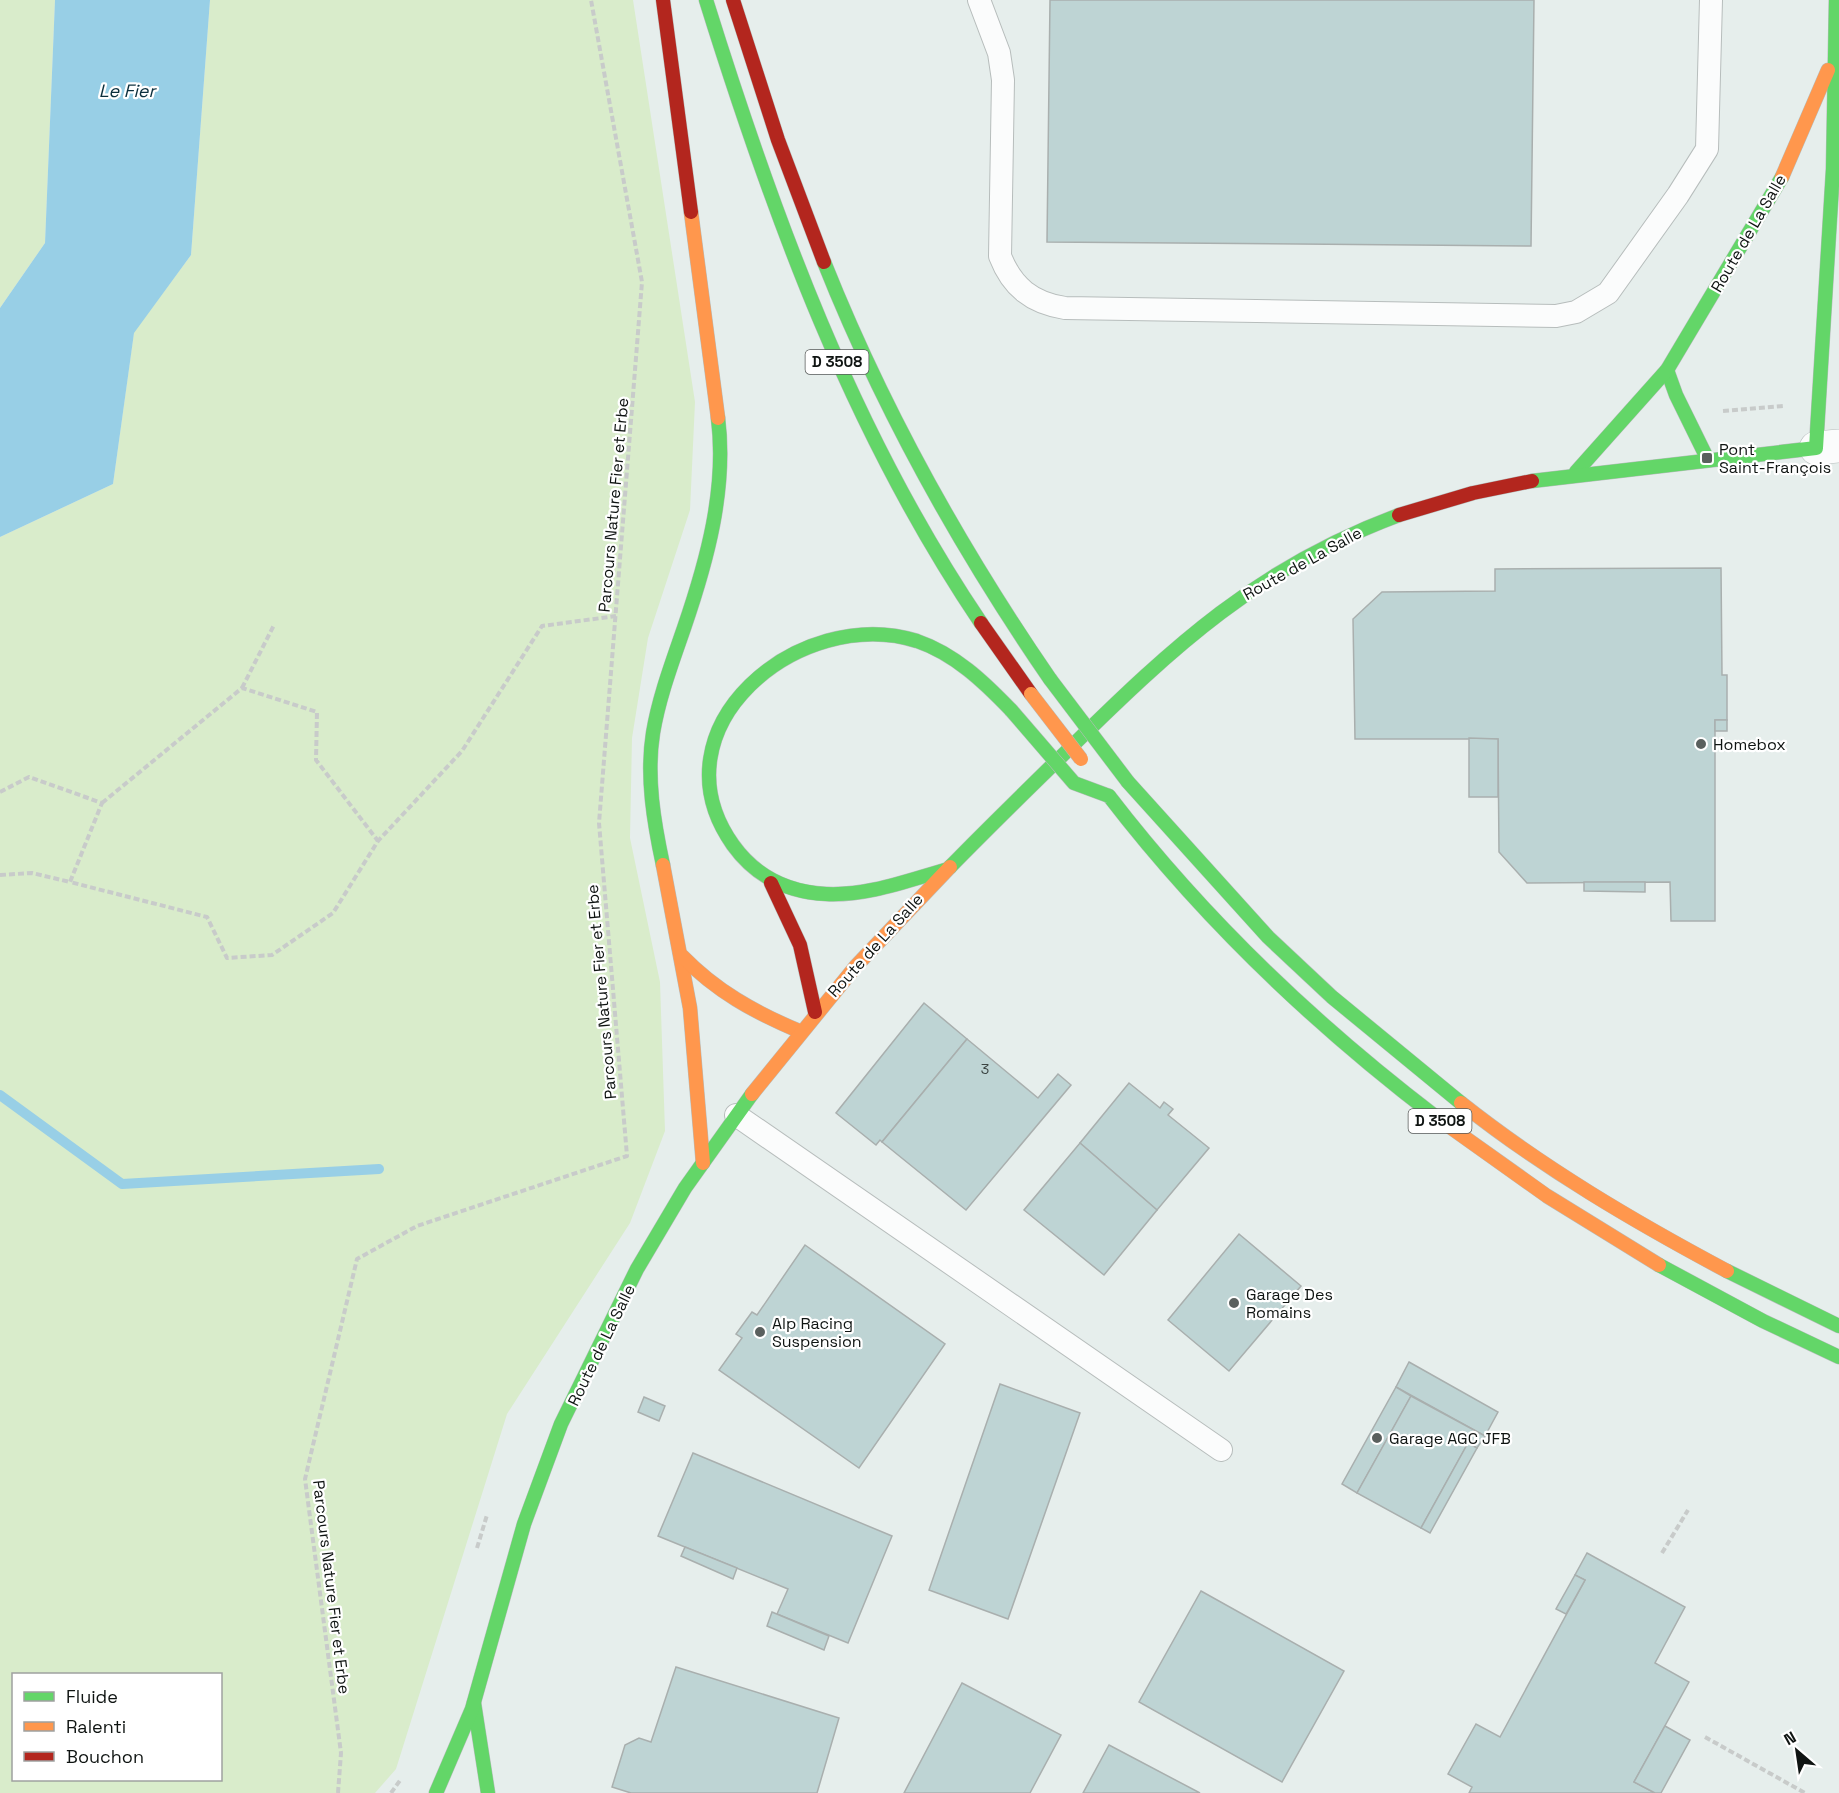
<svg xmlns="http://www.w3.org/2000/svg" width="1839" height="1793" viewBox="0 0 1839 1793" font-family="'Space Grotesk',sans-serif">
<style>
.green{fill:#d9eccb;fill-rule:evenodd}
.water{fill:#98cfe6}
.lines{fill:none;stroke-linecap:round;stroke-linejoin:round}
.stream{stroke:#98cfe6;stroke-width:10}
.building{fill:#bed4d4;stroke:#a9afae;stroke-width:1.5}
.lane-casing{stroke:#b7bdbc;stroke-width:24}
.street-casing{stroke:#b7bdbc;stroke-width:34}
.fast-casing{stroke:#b7bdbc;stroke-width:15}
.slow-casing{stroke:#b7bdbc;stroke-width:15}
.jam-casing{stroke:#b7bdbc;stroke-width:15}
.path{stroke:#c8cbca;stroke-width:4;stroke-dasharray:6 3;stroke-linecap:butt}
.lane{stroke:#fbfcfc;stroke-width:22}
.street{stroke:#fbfcfc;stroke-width:33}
.fast{stroke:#63d668;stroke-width:14}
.slow{stroke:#ff974d;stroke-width:14}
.jam{stroke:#b3261e;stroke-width:14}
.fast-bridge-casing{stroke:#b7bdbc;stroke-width:15;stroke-linecap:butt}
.slow-bridge-casing{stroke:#b7bdbc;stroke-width:15;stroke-linecap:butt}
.fast-bridge{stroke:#63d668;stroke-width:14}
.slow-bridge{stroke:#ff974d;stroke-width:14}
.poi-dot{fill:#5a605e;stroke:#fff;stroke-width:2}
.labels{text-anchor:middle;stroke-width:4.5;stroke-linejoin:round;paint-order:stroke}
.number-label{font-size:14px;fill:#3b4442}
.shield{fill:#fff;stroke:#575a59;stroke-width:1.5}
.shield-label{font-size:15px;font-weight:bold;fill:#0f1412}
.street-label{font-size:16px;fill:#0f1412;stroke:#fff}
.poi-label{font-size:16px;fill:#0f1412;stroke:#fff;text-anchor:start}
.water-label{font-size:18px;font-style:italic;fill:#0b2f3d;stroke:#fff}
</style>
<rect width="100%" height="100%" fill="#e6eeec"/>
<g class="green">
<polygon points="0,0 55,0 45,243 0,308"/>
<path d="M210,0H633L695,402L690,510L648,638L632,738L630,838L660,982L665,1131L630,1223L507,1414L396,1769L375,1793H0V537L113,484L134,332L191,255ZM14,1674H220V1780H14Z"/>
</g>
<polygon class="water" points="55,0 210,0 191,255 134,333 113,484 0,537 0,308 45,243"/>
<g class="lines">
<polyline class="stream" points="0,1095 122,1184 379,1169"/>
</g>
<g class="building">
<polygon points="1050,0 1534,0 1531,246 1047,242"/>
<polygon points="1721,568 1722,675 1727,675 1727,720 1715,720 1715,921 1671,921 1670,882 1527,883 1499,852 1498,739 1355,739 1353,619 1382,592 1495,591 1495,569"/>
<rect x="1715" y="720" width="12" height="11"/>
<polygon points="1469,738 1498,739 1498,797 1469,797"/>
<polygon points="1584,882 1645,882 1645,892 1584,891"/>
<polygon points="924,1003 967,1039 882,1142 880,1140 876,1145 836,1113"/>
<polygon points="967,1039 1038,1098 1058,1074 1071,1085 966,1210 882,1142"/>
<polygon points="1129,1083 1160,1108 1164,1102 1173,1109 1168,1115 1209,1148 1157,1210 1080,1143"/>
<polygon points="1080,1143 1157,1210 1104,1275 1024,1210"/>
<polygon points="1239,1234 1301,1286 1229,1371 1168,1320"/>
<polygon points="805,1245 945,1344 859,1468 719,1370 742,1338 736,1334 752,1312 757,1315"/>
<polygon points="1409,1362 1498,1412 1485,1436 1396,1387"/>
<polygon points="1000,1384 1080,1413 1008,1619 929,1590"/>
<polygon points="1396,1387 1411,1396 1357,1493 1342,1484"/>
<polygon points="1411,1396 1485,1436 1477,1448 1468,1443 1421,1528 1357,1493"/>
<polygon points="644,1397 665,1406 659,1421 638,1412"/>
<polygon points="1468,1443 1477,1448 1430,1533 1421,1528"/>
<polygon points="693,1453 892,1536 848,1643 777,1614 788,1589 658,1536"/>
<polygon points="685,1547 737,1568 733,1579 681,1556"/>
<polygon points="1587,1553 1685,1607 1655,1663 1689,1682 1634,1782 1655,1793 1469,1793 1472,1787 1448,1774 1476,1724 1500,1737 1585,1580 1575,1575"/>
<polygon points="1575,1575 1585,1580 1566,1614 1556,1609"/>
<polygon points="1201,1591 1344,1671 1282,1782 1139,1702"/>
<polygon points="772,1612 829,1636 824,1650 767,1626"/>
<polygon points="676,1667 839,1718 817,1793 631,1793 612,1787 625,1745 639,1738 651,1742"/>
<polygon points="962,1683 1061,1735 1030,1793 904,1793"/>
<polygon points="1665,1726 1690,1740 1661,1793 1655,1793 1634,1782"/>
<polygon points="1109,1745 1200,1793 1083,1793"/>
</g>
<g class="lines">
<g class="lane-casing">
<g id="lane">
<path d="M979,0L999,53L1003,80L1000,256C1012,287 1032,303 1065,308L1556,316L1576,312L1608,293L1678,195L1707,149L1711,0"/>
<polyline points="736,1115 1221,1450"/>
</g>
</g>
<g class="street-casing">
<polyline id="street" points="1816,448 1839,446"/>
</g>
<g class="fast-casing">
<g id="fast">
<path d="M706,0C774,218 852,432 981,623"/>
<path d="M824,262C883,410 960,548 1050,679"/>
<polyline points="1667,370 1676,395 1707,458"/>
<polyline points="1576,472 1667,370 1782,177"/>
<polyline points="1532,481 1816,448 1833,169 1836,0"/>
<polyline points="1128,782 1268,937 1332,997 1461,1103"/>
<path d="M1109,796C1202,917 1314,1024 1436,1117"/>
<path d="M663,865C654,823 646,777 653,733C659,697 672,663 684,628C707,561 727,489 718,418"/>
<path d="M950,867C989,827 1029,788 1069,749C1175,645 1257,568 1399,515"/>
<path d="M945,870C906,881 867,896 826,894C787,892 756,877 733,845C650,728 800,604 917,641C955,654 984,682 1011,710"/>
<polyline points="1659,1265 1763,1321 1839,1357"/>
<polyline points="1727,1271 1839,1326"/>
<polyline points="474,1703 488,1793"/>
<polyline points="436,1793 472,1709 524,1524 561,1424 637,1269 685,1188 752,1094"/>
</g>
</g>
<g class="slow-casing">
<g id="slow">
<polyline points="1782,177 1828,70"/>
<polyline points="691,212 718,418"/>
<polyline points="663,865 690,1008 703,1163"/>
<path d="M682,956C716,991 754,1012 799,1031"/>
<polyline points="752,1094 856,966 950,867"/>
<path d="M1461,1103C1543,1168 1635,1222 1727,1271"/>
<polyline points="1436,1117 1547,1196 1659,1265"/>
</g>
</g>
<g class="jam-casing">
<g id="jam">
<polyline points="663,0 691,212"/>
<polyline points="733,0 778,140 824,262"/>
<polyline points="1399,515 1473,493 1532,481"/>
<polyline points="981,623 1031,694"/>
<polyline points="771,883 800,945 815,1012"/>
</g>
</g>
<g class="path">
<polyline points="1723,411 1784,406"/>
<polyline points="242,688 274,625"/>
<polyline points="0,792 29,777 102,803 70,882 207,917 227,958 272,955 333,913 378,841 462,751 542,626 616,616"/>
<polyline points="102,803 242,688 317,712 316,760 378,841"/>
<polyline points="0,875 32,873 70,882"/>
<polyline points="477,1548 487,1515"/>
<polyline points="1662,1553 1688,1510"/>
<polyline points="1705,1737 1805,1793"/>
<polyline points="338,1793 341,1753 305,1479 357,1259 417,1226 627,1156 599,823 642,282 591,0"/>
<polyline points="391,1793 401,1779"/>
</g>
<use href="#lane" class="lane"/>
<use href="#street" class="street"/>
<use href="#fast" class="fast"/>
<use href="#slow" class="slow"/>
<use href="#jam" class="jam"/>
<g class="fast-bridge-casing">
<g id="fast-bridge">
<polyline points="1050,679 1128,782"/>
<polyline points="1011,710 1074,783 1109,796"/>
</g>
</g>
<g class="slow-bridge-casing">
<polyline id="slow-bridge" points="1031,694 1081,759"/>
</g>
<use href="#fast-bridge" class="fast-bridge"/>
<use href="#slow-bridge" class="slow-bridge"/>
</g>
<g class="poi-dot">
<rect x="1701" y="452" width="12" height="12" rx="3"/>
<circle cx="1701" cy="744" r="6"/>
<circle cx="1234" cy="1303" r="6"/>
<circle cx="760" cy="1332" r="6"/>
<circle cx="1377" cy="1438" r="6"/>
</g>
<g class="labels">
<g class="number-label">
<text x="985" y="1074">3</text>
</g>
<g class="shield">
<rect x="805.5" y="350" width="63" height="24" rx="4.5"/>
<rect x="1408.5" y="1109" width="63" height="24" rx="4.5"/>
</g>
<g class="shield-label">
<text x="837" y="367">D 3508</text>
<text x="1440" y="1126">D 3508</text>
</g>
<g class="street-label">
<text transform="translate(1748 233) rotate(-60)" y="6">Route de La Salle</text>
<text transform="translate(613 505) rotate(-85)" y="6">Parcours Nature Fier et Erbe</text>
<text transform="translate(1302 563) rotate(-29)" y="6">Route de La Salle</text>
<text transform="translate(875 945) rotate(-48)" y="6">Route de La Salle</text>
<text transform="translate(601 992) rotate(-95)" y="6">Parcours Nature Fier et Erbe</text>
<text transform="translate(601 1345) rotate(-64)" y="6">Route de La Salle</text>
<text transform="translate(332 1587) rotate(83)" y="6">Parcours Nature Fier et Erbe</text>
</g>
<g class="poi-label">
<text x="1719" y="455">Pont<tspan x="1719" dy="18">Saint-François</tspan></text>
<text x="1713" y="750">Homebox</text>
<text x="1246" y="1300">Garage Des<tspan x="1246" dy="18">Romains</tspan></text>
<text x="772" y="1329">Alp Racing<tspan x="772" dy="18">Suspension</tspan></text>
<text x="1389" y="1444">Garage AGC JFB</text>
</g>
<g class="water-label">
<text x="127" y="97">Le Fier</text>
</g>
</g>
<rect x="12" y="1673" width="210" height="108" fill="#ffffff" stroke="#9fa1a0" stroke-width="1.5"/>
<rect x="24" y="1692" width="30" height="9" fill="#63d668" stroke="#9fa1a0" stroke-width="1.5"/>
<text x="66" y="1703" font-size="18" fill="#0f1412">Fluide</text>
<rect x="24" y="1722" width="30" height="9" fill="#ff974d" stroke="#9fa1a0" stroke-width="1.5"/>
<text x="66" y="1733" font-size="18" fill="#0f1412">Ralenti</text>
<rect x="24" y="1752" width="30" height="9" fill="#b3261e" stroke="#9fa1a0" stroke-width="1.5"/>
<text x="66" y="1763" font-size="18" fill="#0f1412">Bouchon</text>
<g transform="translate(1797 1751) rotate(331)" stroke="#ffffff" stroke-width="4.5" paint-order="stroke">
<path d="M0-4.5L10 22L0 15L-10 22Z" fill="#0f1412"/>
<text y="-9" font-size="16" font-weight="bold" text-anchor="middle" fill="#0f1412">N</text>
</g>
</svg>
